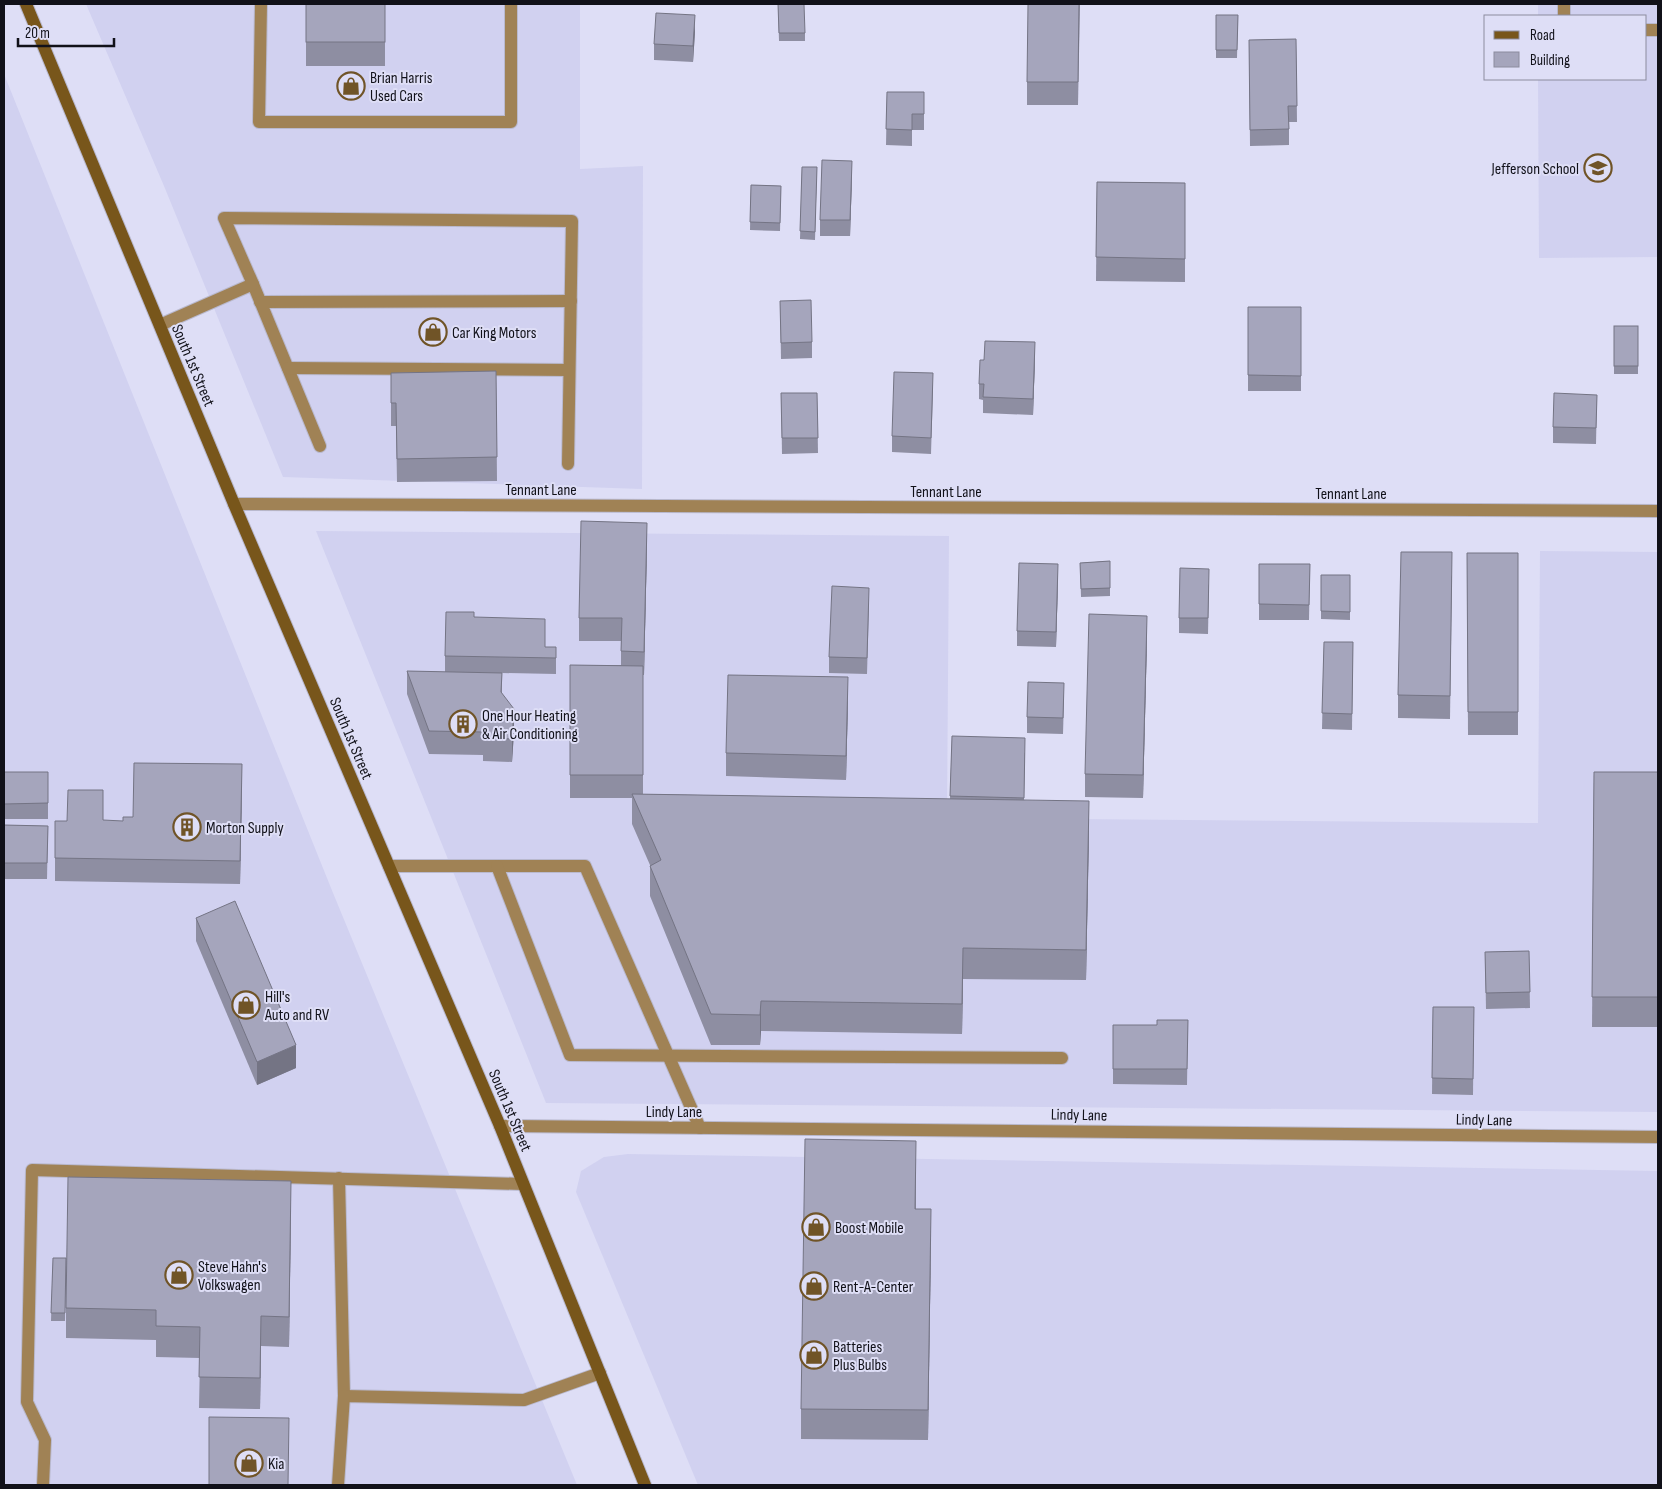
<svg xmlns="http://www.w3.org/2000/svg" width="1662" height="1489" viewBox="0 0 1662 1489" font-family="'Sofia Sans Condensed',sans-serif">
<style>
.built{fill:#d1d1f0}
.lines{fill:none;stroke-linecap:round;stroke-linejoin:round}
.service-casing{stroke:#b9b9ce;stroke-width:14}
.minor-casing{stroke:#b9b9ce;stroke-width:14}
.secondary-casing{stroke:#b9b9ce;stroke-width:14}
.service{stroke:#a08255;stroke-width:12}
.minor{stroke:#a08255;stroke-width:12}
.secondary{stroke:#78561b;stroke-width:12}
.wall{fill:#8e8ea2}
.shaded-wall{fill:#747484}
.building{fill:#a5a5bc;stroke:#747484}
.labels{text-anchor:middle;stroke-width:4;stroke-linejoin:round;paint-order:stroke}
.poi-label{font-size:16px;fill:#111119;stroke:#dedef6;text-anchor:start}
.street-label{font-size:16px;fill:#111119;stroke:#dedef6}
</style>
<rect width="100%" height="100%" fill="#dedef6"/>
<g class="built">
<polygon points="86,4 580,4 580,169 643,166 642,489 283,477 164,186"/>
<polygon points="1538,4 1658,4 1658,257 1539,258 1538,79 1646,79 1646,16 1538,16"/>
<polygon points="4,74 331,888 577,1485 4,1485"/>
<polygon points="316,531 949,536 947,818 1538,823 1540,551 1658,552 1658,1112 546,1103"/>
<polygon points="628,1154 1658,1171 1658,1485 698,1485 576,1192 581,1171 604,1157"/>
</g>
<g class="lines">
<g class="service-casing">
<g id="service">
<polyline points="261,4 259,122 511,122 511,4"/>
<polyline points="1564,4 1564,16"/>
<polyline points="1646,30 1658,30"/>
<polyline points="253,284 320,446"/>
<polyline points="260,302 571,301"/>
<polyline points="160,325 253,284 224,218 572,221 568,464"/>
<polyline points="288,368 569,370"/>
<polyline points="389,866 585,866 700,1128"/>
<polyline points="497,866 570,1055 1062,1058"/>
<polyline points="339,1178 344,1396"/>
<polyline points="43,1485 45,1440 27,1402 32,1170 523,1184"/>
<polyline points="338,1485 344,1396 524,1400 600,1373"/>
</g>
</g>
<g class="minor-casing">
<g id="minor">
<polyline points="234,504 1658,511"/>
<polyline points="500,1126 1658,1137"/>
</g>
</g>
<g class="secondary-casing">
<polyline id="secondary" points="26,4 234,504 500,1126 645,1485"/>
</g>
<use href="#service" class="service"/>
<use href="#minor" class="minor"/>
<use href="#secondary" class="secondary"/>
</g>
<g class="wall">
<rect x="306" y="4" width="79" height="62"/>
<polygon points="778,4 805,33 805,41 779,41"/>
<polygon points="1080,4 1078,105 1027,105 1027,82"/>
<polygon points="1216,15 1238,15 1237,58 1216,58"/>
<polygon points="695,31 693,62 654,60 654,44"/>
<polygon points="1296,39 1297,122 1289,122 1289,145 1250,146 1249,40"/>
<polygon points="887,92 924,92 924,130 912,130 912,146 886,145"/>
<polygon points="802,167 817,167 815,240 800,239"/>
<polygon points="852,176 850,236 820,236 820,220"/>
<polygon points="1097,182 1185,183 1185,282 1096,281"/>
<polygon points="751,185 781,186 780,231 750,230"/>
<polygon points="780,301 812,342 812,358 781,359"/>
<rect x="1248" y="307" width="53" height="84"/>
<rect x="1614" y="326" width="24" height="48"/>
<polygon points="1035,358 1033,415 983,413 983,400 979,399 979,384"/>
<polygon points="496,371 497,481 397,482 396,426 391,426 391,373"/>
<polygon points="933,389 931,454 892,452 892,436"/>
<polygon points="781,393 817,393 818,453 782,454"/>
<polygon points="1597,395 1596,444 1553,443 1553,427"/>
<polygon points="647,546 644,675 643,675 643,794 950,799 952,736 1025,753 1024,800 1089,831 1086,980 963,979 962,1034 761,1031 760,1045 711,1045 650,896 650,865 632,824 632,798 570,798 570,665 621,665 621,641 579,641 579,618"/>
<polygon points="1467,553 1518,553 1518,735 1468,735"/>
<polygon points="1110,561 1110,596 1081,597 1080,563"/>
<polygon points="1259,564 1310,564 1309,620 1259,620"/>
<polygon points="1321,575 1350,575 1350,620 1321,619"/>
<polygon points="1452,575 1450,719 1398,718 1398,695"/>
<polygon points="1058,580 1056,647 1017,646 1017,631"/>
<polygon points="1209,584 1208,634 1179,633 1179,618"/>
<polygon points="869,603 867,674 829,673 829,657"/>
<polygon points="474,617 545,647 556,647 556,674 502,673 502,693 514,732 512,762 483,761 483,755 429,754 407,694 407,671 445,672 445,656"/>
<polygon points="1147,639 1143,798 1085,797 1085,774"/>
<polygon points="1324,642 1353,642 1352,730 1322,729"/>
<polygon points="1064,699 1063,734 1027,733 1027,717"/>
<polygon points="848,701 846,780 726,776 726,753"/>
<rect x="4" y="772" width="44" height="47"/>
<polygon points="1594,772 1658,772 1658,1027 1592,1027"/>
<polygon points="242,788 240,884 55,881 55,821 123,821 133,817"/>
<polygon points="4,825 48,826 47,879 4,879"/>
<polygon points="196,918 296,1068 257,1085 196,941"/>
<polygon points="1529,951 1530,1008 1486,1009 1485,952"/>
<polygon points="1433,1007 1474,1007 1473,1095 1432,1094"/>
<polygon points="1188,1020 1187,1085 1113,1084 1113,1025 1157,1025"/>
<polygon points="916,1171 916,1209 931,1239 928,1440 801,1439 801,1409"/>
<polygon points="291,1211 289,1347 261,1346 260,1409 199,1408 200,1358 156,1357 156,1340 66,1338 66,1308"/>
<polygon points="53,1258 66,1258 65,1321 51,1321"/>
</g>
<g class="shaded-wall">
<polygon points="695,15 695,31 693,62 693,46"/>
<polygon points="852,161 852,176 850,236 850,220"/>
<polygon points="1035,342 1035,358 1033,415 1033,399"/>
<polygon points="647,523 647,546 644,675 644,652"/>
<polygon points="1058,564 1058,580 1056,647 1056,632"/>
<polygon points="1147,616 1147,639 1143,798 1143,775"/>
<polygon points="848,677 848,701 846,780 846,756"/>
<polygon points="514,709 514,732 512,762 512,739"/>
<polygon points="242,764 242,788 240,884 240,861"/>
<polygon points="1089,801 1089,831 1086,980 1086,950"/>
<polygon points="963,948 963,979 962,1034 962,1004"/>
<polygon points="761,1001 761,1031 760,1045 760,1015"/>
<polygon points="296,1045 296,1068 257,1085 257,1062"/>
<polygon points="291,1181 291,1211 289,1347 289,1317"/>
<polygon points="931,1209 931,1239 928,1440 928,1410"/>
<polygon points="261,1316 261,1346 260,1409 260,1378"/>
</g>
<g class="building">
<rect x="306" y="4" width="79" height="38"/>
<polygon points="778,4 804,4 805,33 779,33"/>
<polygon points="1028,4 1079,4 1078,82 1027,82"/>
<polygon points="656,13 695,15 693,46 654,44"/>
<polygon points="1216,15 1238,15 1237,50 1216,50"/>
<polygon points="1296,39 1297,106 1288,106 1289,129 1250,130 1249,40"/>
<polygon points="887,92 924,92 924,114 912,114 912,130 886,129"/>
<polygon points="822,160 852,161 850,220 820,220"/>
<polygon points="802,167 817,167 815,232 800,231"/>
<polygon points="1097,182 1185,183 1185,259 1096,257"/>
<polygon points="751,185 781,186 780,223 750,222"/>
<polygon points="811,300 812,342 781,343 780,301"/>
<polygon points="1248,307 1301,307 1301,376 1248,375"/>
<rect x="1614" y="326" width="24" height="40"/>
<polygon points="985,341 1035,342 1033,399 983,397 984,384 979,384 980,360 984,360"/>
<polygon points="496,371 497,457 397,459 396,403 391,403 391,373"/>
<polygon points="894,372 933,373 931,438 892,436"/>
<polygon points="781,393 817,393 818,438 782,438"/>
<polygon points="1554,393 1597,395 1596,428 1553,427"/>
<polygon points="581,521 647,523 644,652 621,651 622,618 579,618"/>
<polygon points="1401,552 1452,552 1450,696 1398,695"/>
<polygon points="1467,553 1518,553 1518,712 1468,712"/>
<polygon points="1110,561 1110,588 1081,589 1080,563"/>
<polygon points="1019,563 1058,564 1056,632 1017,631"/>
<polygon points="1259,564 1310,564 1309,605 1259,604"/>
<polygon points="1180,568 1209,569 1208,618 1179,618"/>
<polygon points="1321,575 1350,575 1350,612 1321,611"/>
<polygon points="832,586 869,588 867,658 829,657"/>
<polygon points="446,612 474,612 474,617 545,619 545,647 556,647 556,658 445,656"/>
<polygon points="1089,614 1147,616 1143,775 1085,774"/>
<polygon points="1324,642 1353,642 1352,714 1322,713"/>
<polygon points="570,665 643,666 643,775 570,775"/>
<polygon points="407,671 502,673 501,692 514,709 512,739 483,738 483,732 429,731"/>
<polygon points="728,675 848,677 846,756 726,753"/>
<polygon points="1028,682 1064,683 1063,718 1027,717"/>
<polygon points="952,736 1025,738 1024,798 950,796"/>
<polygon points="134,763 242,764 240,861 55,858 55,821 67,821 68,790 103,790 103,820 123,821 123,817 133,817"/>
<polygon points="4,772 48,772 48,803 4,804"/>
<polygon points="1594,772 1658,772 1658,997 1592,997"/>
<polygon points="632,794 1089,801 1086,950 963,948 962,1004 761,1001 760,1015 711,1014 650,866 661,860"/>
<polygon points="4,825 48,826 47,863 4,863"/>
<polygon points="235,901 296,1045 257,1062 196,918"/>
<polygon points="1529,951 1530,992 1486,993 1485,952"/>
<polygon points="1433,1007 1474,1007 1473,1079 1432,1078"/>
<polygon points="1157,1020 1188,1020 1187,1069 1113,1069 1113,1025 1157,1025"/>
<polygon points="805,1139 916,1141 915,1209 931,1209 928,1410 801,1409"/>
<polygon points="68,1177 291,1181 289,1317 261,1316 260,1378 199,1377 200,1327 156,1326 156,1310 66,1308"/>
<polygon points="53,1258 66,1258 65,1313 51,1313"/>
<polygon points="209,1417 289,1418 288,1485 209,1485"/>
</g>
<defs>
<g id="shop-ring" transform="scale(1.4375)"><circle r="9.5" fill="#dedef6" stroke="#705427" stroke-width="1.5"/><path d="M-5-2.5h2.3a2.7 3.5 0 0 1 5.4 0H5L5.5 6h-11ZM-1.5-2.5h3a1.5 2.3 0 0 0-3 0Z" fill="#705427"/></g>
<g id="school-ring" transform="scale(1.4375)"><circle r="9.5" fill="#dedef6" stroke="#705427" stroke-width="1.5"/><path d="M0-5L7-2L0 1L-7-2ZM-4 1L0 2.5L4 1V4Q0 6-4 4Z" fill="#705427"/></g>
<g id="building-ring" transform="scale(1.4375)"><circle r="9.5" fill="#dedef6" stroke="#705427" stroke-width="1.5"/><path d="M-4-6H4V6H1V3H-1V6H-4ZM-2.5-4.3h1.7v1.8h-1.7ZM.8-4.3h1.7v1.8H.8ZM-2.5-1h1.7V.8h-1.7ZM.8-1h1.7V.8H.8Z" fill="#705427"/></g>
</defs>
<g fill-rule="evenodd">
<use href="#shop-ring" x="351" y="86"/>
<use href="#school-ring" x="1598" y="168"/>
<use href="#shop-ring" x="433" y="332"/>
<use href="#building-ring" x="463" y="724"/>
<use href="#building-ring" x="187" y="827"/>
<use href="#shop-ring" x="246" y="1005"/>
<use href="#shop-ring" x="816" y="1227"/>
<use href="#shop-ring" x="179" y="1275"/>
<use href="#shop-ring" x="814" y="1286"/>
<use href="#shop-ring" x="814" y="1355"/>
<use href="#shop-ring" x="249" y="1463"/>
</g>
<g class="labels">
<g class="poi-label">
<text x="370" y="83">Brian Harris<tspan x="370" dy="18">Used Cars</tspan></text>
<text x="1579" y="174" text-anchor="end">Jefferson School</text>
<text x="452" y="338">Car King Motors</text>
<text x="482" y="721">One Hour Heating<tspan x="482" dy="18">&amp; Air Conditioning</tspan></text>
<text x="206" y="833">Morton Supply</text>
<text x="265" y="1002">Hill's<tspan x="265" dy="18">Auto and RV</tspan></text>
<text x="835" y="1233">Boost Mobile</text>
<text x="198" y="1272">Steve Hahn's<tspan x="198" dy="18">Volkswagen</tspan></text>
<text x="833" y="1292">Rent-A-Center</text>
<text x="833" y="1352">Batteries<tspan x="833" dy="18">Plus Bulbs</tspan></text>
<text x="268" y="1469">Kia</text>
</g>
<g class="street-label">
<text transform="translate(194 365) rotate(67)" y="6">South 1st Street</text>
<text x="541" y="495">Tennant Lane</text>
<text x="946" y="497">Tennant Lane</text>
<text x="1351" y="499">Tennant Lane</text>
<text transform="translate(352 738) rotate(67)" y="6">South 1st Street</text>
<text transform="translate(511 1110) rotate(67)" y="6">South 1st Street</text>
<text x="674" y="1117">Lindy Lane</text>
<text transform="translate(1079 1114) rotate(1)" y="6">Lindy Lane</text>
<text transform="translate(1484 1119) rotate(1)" y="6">Lindy Lane</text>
</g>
</g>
<rect width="1662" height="1489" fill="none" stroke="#111119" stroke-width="10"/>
<rect x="1484" y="15" width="162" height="65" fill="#dedef6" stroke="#8c8c9e"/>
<rect x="1494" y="31" width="25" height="8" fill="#78561b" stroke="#8c8c9e"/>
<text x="1530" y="40" font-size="15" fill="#111119">Road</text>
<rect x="1494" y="52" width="25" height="15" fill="#a5a5bc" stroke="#8c8c9e"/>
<text x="1530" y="65" font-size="15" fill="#111119">Building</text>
<path d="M18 38v8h96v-8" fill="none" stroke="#111119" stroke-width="2.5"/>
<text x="25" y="38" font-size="15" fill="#111119" stroke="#dedef6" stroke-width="4" paint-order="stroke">20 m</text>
</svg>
